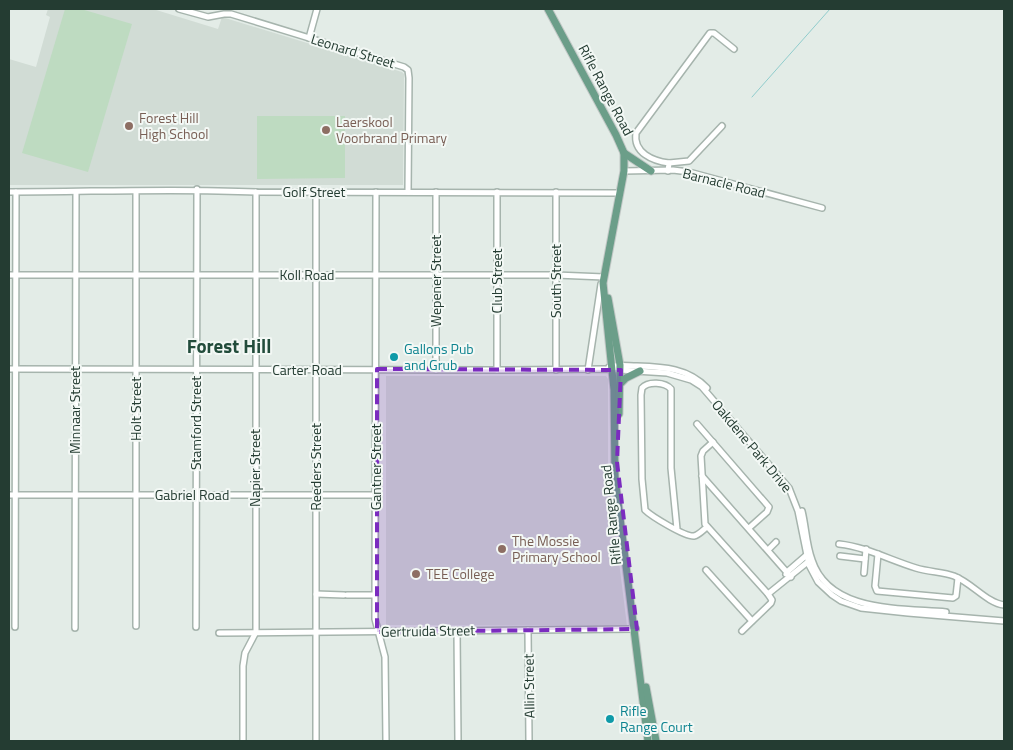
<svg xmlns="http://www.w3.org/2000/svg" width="1013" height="750" viewBox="0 0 1013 750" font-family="'Titillium Web',sans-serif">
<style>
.built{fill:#d1dcd5}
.green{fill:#bedbc1}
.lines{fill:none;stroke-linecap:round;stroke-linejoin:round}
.stream{stroke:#90cccc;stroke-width:1}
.minor-casing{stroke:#a6b4ad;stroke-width:8}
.major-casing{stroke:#c2c8c6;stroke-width:9}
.minor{stroke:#fff;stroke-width:5}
.major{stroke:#6b9e89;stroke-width:7}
.marked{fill:#7b2cbf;fill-opacity:0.2;stroke:#7b2cbf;stroke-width:4;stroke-dasharray:10 6;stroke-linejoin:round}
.education-dot{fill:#8d6e63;stroke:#f3f8f5;stroke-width:2}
.culture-dot{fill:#0f9aa8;stroke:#f3f8f5;stroke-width:2}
.labels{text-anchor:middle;stroke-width:4;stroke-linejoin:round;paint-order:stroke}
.street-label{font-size:14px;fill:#243c32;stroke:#f3f8f5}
.education-label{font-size:14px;fill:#785e54;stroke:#f3f8f5;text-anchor:start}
.culture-label{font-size:14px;fill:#0d838f;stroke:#f3f8f5;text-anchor:start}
.district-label{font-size:19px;font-weight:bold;fill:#224c3b;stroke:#f3f8f5}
</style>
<rect width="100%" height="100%" fill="#e3ece7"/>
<g class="built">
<polygon points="48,9 153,9 218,29 222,17 402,72 404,74 403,185 9,185 9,59 36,67 50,17 46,15"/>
<polygon points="386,376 606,376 608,379 608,474 627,626 386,625"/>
</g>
<g class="green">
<polygon points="65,9 81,9 132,24 88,172 22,153"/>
<polygon points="257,116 345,116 345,178 257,179"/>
</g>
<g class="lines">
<polyline class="stream" points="752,97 830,9"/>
<g class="minor-casing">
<g id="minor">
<polyline points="179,9 208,17 224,14 231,14 404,67 408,70 409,78 408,192"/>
<polyline points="309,38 317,9"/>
<polyline points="669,163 689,161 722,126"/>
<polyline points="624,171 673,170 689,172 822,208"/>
<path d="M668,171L669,163C653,161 633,153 636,133L710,33H714L734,49"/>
<path d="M9,192C91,192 174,188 256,192L620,193"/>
<polyline points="136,192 136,626"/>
<polyline points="376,192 375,619 385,657 386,741"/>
<polyline points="9,275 556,275 604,277"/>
<path d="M609,367C618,364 628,366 637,366C664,367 688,368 707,388"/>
<polyline points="9,369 497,370 604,369 667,373 691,380 702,387 789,488 798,511 809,565 818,582 832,595 841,601 861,608 908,613 1004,621"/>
<polyline points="436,370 436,192"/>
<polyline points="497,370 497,192"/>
<polyline points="556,370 556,192"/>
<polyline points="588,370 601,284"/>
<polyline points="697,424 769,507 767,512 749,528"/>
<polyline points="713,442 703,451 701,456 705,524 768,594 772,600 771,603 742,631"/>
<polyline points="702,476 791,577"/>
<polyline points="9,495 376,495"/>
<path d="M802,511C806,527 806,544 812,560C829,613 901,608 946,612"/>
<path d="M677,529L671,468V389C665,382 648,381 642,388L641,395L642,479L645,510C651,516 685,537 694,536C699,535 703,530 707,527"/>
<path d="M839,544C866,547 890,560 916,568C929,572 943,572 954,576C972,583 987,603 1004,605"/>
<polyline points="768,550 776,542"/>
<polyline points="878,554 875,586 877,591 953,598 956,596 958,578"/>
<polyline points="840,556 865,559"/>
<polyline points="706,570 752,621"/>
<polyline points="864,573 866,549"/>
<polyline points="786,574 787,572 809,553"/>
<polyline points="316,594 344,595"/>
<polyline points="768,594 809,561"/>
<polyline points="347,595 375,595"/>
<polyline points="15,627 16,192"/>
<polyline points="196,627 197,189"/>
<polyline points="75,628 76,192"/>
<polyline points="528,630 529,741"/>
<polyline points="457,631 458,741"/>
<polyline points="219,633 636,629"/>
<polyline points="243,741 243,666 245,653 256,632 256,192"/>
<polyline points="316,741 316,192"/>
</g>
</g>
<g class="major-casing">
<g id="major">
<polyline points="548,9 616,135 624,153 624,171 603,283 614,390 615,478 648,741"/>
<polyline points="624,153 651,171"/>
<polyline points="608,298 620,365 619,414"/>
<polyline points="621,383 626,378 640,371"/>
<polyline points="646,687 656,741"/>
</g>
</g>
<use href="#minor" class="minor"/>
<use href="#major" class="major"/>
</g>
<path class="marked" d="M377,369L621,370L617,462L637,629L377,632Z"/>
<g class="education-dot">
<circle cx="129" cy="126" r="5"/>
<circle cx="326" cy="130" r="5"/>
<circle cx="502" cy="549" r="5"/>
<circle cx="416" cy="574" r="5"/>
</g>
<g class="culture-dot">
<circle cx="394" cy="357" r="5"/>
<circle cx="610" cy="719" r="5"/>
</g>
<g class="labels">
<g class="street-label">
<text transform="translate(353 51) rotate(17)" y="5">Leonard Street</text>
<text transform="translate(606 90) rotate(62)" y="5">Rifle Range Road</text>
<text transform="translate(724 183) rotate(14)" y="5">Barnacle Road</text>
<text x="314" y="197">Golf Street</text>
<text x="307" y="280">Koll Road</text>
<text transform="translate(436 281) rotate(-90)" y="5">Wepener Street</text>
<text transform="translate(497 281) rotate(-90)" y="5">Club Street</text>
<text transform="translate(556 281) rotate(-90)" y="5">South Street</text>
<text x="307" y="375">Carter Road</text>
<text transform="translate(136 409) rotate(-90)" y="5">Holt Street</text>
<text transform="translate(75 410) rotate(-90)" y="5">Minnaar Street</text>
<text transform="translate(196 423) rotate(-90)" y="5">Stamford Street</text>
<text transform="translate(752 446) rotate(50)" y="5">Oakdene Park Drive</text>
<text transform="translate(316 467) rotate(-90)" y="5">Reeders Street</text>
<text transform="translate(376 467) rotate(-90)" y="5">Gantner Street</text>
<text transform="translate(255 468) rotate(-90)" y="5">Napier Street</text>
<text x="192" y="500">Gabriel Road</text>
<text transform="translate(611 515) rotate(-96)" y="5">Rifle Range Road</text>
<text transform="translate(428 631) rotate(-1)" y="5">Gertruida Street</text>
<text transform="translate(529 686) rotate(-91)" y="5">Allin Street</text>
</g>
<g class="education-label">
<text x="139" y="123">Forest Hill<tspan x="139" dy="16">High School</tspan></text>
<text x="336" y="127">Laerskool<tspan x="336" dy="16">Voorbrand Primary</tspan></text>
<text x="512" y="546">The Mossie<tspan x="512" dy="16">Primary School</tspan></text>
<text x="426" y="579">TEE College</text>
</g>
<g class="culture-label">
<text x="404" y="354">Gallons Pub<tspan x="404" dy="16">and Grub</tspan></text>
<text x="620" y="716">Rifle<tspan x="620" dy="16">Range Court</tspan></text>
</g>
<g class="district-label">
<text x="229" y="353">Forest Hill</text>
</g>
</g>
<rect width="1013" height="750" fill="none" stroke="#243c32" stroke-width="20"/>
</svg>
